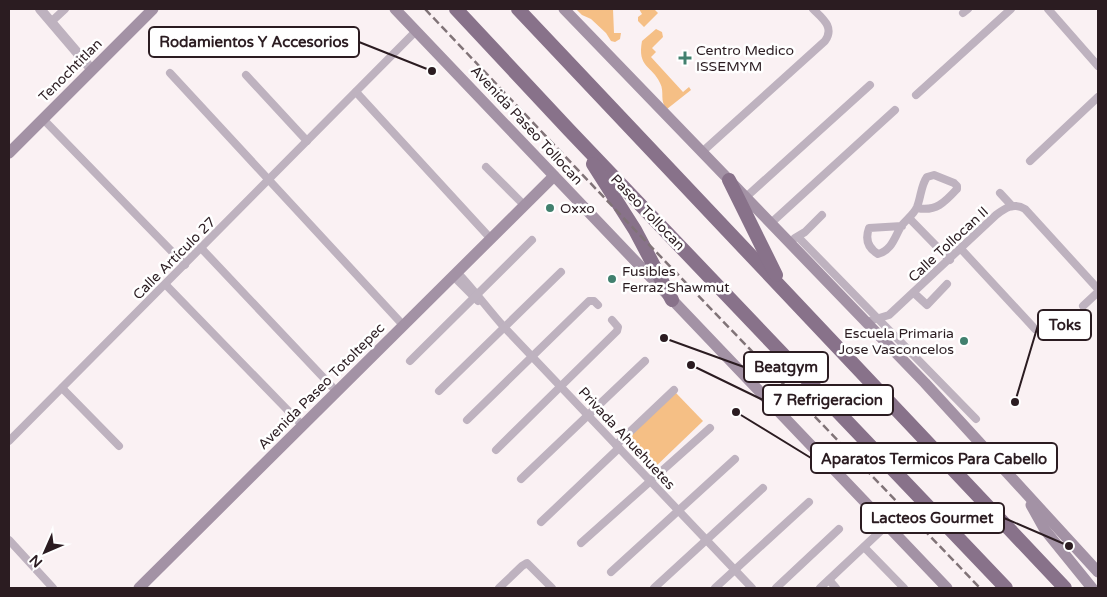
<svg xmlns="http://www.w3.org/2000/svg" width="1107" height="597" viewBox="0 0 1107 597" font-family="'Varela Round',sans-serif">
<style>
.green{fill:#f5bf85}
.lines{fill:none;stroke-linecap:round;stroke-linejoin:round}
.minor{stroke:#beb2bf;stroke-width:8}
.tertiary{stroke:#beb2bf;stroke-width:10}
.secondary{stroke:#a392a5;stroke-width:11}
.trunk{stroke:#88728a;stroke-width:14}
.rail{stroke:#807377;stroke-width:2.5;stroke-dasharray:8 4;stroke-linecap:butt}
.poi-dot{fill:#41806e;stroke:#fff;stroke-width:2}
.labels{text-anchor:middle;stroke-width:5;stroke-linejoin:round;paint-order:stroke}
.poi-label{font-size:14px;fill:#2b1c21;stroke:#fff;text-anchor:start}
.street-label{font-size:14px;fill:#2b1c21;stroke:#fff}
.leader{fill:none;stroke:#2b1c21;stroke-width:2}
.callout-dot{fill:#2b1c21;stroke:#fff;stroke-width:2}
.callout{fill:#fff;stroke:#2b1c21;stroke-width:2}
.callout-label{font-size:15px;text-anchor:middle;font-weight:bold;fill:#2b1c21}
</style>
<rect width="100%" height="100%" fill="#faf1f3"/>
<g class="green">
<polygon points="576,9 613,9 614,33 621,33 620,39 615,42 611,41 606,33 591,19 582,15"/>
<polygon points="639,9 654,9 658,13 644,27 638,21 638,17 642,14"/>
<path d="M656,29L662,32L663,37L652,48L656,52L651,57L683,92L689,87L691,90L667,109C659,101 665,92 660,83C652,65 637,68 642,41Z"/>
<polygon points="676,393 703,421 652,470 624,440"/>
</g>
<g class="lines">
<g class="minor">
<polyline points="1048,9 1098,66"/>
<polyline points="963,13 968,9"/>
<polyline points="51,22 65,9"/>
<polyline points="170,73 403,325"/>
<polyline points="246,75 307,141"/>
<polyline points="356,92 491,239"/>
<polyline points="916,95 1011,9"/>
<polyline points="43,119 185,265"/>
<path d="M702,152L825,41C835,27 822,18 813,9"/>
<polyline points="1030,161 1098,97"/>
<polyline points="486,167 524,205"/>
<polyline points="1000,193 1012,206"/>
<polyline points="746,197 870,85"/>
<polyline points="909,218 950,260"/>
<polyline points="771,223 895,110"/>
<path d="M902,226L869,228C865,239 868,248 878,254C893,250 895,235 902,225C907,219 914,214 917,207C921,197 921,185 927,177L934,175L954,183L957,186V189C945,202 936,212 917,208"/>
<polyline points="798,237 976,419"/>
<polyline points="795,238 805,232 822,215"/>
<polyline points="201,248 337,392"/>
<polyline points="961,249 1035,329"/>
<path d="M457,272C474,290 488,309 504,327L752,588"/>
<polyline points="453,276 478,301"/>
<polyline points="166,285 303,426"/>
<polyline points="914,293 927,305 947,284"/>
<polyline points="1083,306 1098,292"/>
<path d="M866,322L889,315L996,215C1005,208 1014,202 1025,209L1098,289"/>
<polyline points="410,361 532,240"/>
<polyline points="62,388 119,446"/>
<polyline points="439,391 561,272"/>
<polyline points="467,420 589,301 594,301 598,305"/>
<polyline points="9,441 416,31"/>
<polyline points="616,445 674,390"/>
<polyline points="496,450 617,331 618,327 612,320"/>
<polyline points="521,479 645,361"/>
<polyline points="541,522 619,448"/>
<polyline points="9,540 53,588"/>
<polyline points="581,543 710,428"/>
<polyline points="864,547 904,588"/>
<polyline points="611,572 735,459"/>
<polyline points="829,580 836,588"/>
<polyline points="499,588 522,566 527,563 552,588"/>
<polyline points="654,588 763,488"/>
<polyline points="715,588 809,502"/>
<polyline points="776,588 839,529"/>
<polyline points="820,588 887,525"/>
</g>
<polyline class="tertiary" points="40,9 92,70"/>
<g class="secondary">
<polyline points="395,9 947,588"/>
<polyline points="564,9 925,383 1098,572"/>
<polyline points="9,153 153,9"/>
<polyline points="1031,505 1045,530 1092,588"/>
<polyline points="139,588 554,176"/>
</g>
<g class="trunk">
<polyline points="456,9 569,130 1006,588"/>
<polyline points="518,9 1065,588"/>
<polyline points="593,164 635,230 672,300"/>
<polyline points="729,180 776,275"/>
</g>
<polyline class="rail" points="425,9 635,230 980,588"/>
</g>
<g class="poi-dot">
<path d="M682.5 50.5h5v5h5v5h-5v5h-5v-5h-5v-5h5z"/>
<circle cx="550" cy="208" r="5"/>
<circle cx="612" cy="279" r="5"/>
<circle cx="964" cy="341" r="5"/>
</g>
<g class="labels">
<g class="poi-label">
<text x="696" y="55">Centro Medico<tspan x="696" dy="16">ISSEMYM</tspan></text>
<text x="560" y="213">Oxxo</text>
<text x="622" y="276">Fusibles<tspan x="622" dy="16">Ferraz Shawmut</tspan></text>
<text x="954" y="338" text-anchor="end">Escuela Primaria<tspan x="954" dy="16">Jose Vasconcelos</tspan></text>
</g>
<g class="street-label">
<text transform="translate(70 70) rotate(-45)" y="5">Tenochtitlan</text>
<text transform="translate(527 125) rotate(47)" y="5">Avenida Paseo Tollocan</text>
<text transform="translate(648 212) rotate(46)" y="5">Paseo Tollocan</text>
<text transform="translate(948 244) rotate(-43)" y="5">Calle Tollocan II</text>
<text transform="translate(174 258) rotate(-45)" y="5">Calle Artículo 27</text>
<text transform="translate(321 386) rotate(-45)" y="5">Avenida Paseo Totoltepec</text>
<text transform="translate(627 438) rotate(47)" y="5">Privada Ahuehuetes</text>
</g>
</g>
<path class="leader" d="M432 71L359 42M1015 402L1038 325M664 338L744 367M691 365L763 400M736 412L811 458M1069 546L1004 518"/>
<g class="callout-dot">
<circle cx="432" cy="71" r="5"/>
<circle cx="1015" cy="402" r="5"/>
<circle cx="664" cy="338" r="5"/>
<circle cx="691" cy="365" r="5"/>
<circle cx="736" cy="412" r="5"/>
<circle cx="1069" cy="546" r="5"/>
</g>
<g class="callout">
<rect x="149" y="27" width="210" height="30" rx="5"/>
<rect x="1038" y="310" width="53" height="30" rx="5"/>
<rect x="744" y="352" width="84" height="30" rx="5"/>
<rect x="763" y="385" width="130" height="30" rx="5"/>
<rect x="811" y="443" width="246" height="30" rx="5"/>
<rect x="861" y="503" width="143" height="30" rx="5"/>
</g>
<g class="callout-label">
<text x="254" y="47">Rodamientos Y Accesorios</text>
<text x="1065" y="330">Toks</text>
<text x="786" y="372">Beatgym</text>
<text x="828" y="405">7 Refrigeracion</text>
<text x="934" y="464">Aparatos Termicos Para Cabello</text>
<text x="932" y="523">Lacteos Gourmet</text>
</g>
<rect width="1107" height="597" fill="none" stroke="#2b1c21" stroke-width="20"/>
<g transform="translate(45 552) rotate(225)" stroke="#ffffff" stroke-width="4" paint-order="stroke">
<path d="M0-4L9 19L0 12L-9 19Z" fill="#2b1c21"/>
<text y="-8" font-size="14" font-weight="bold" text-anchor="middle" fill="#2b1c21">N</text>
</g>
</svg>
